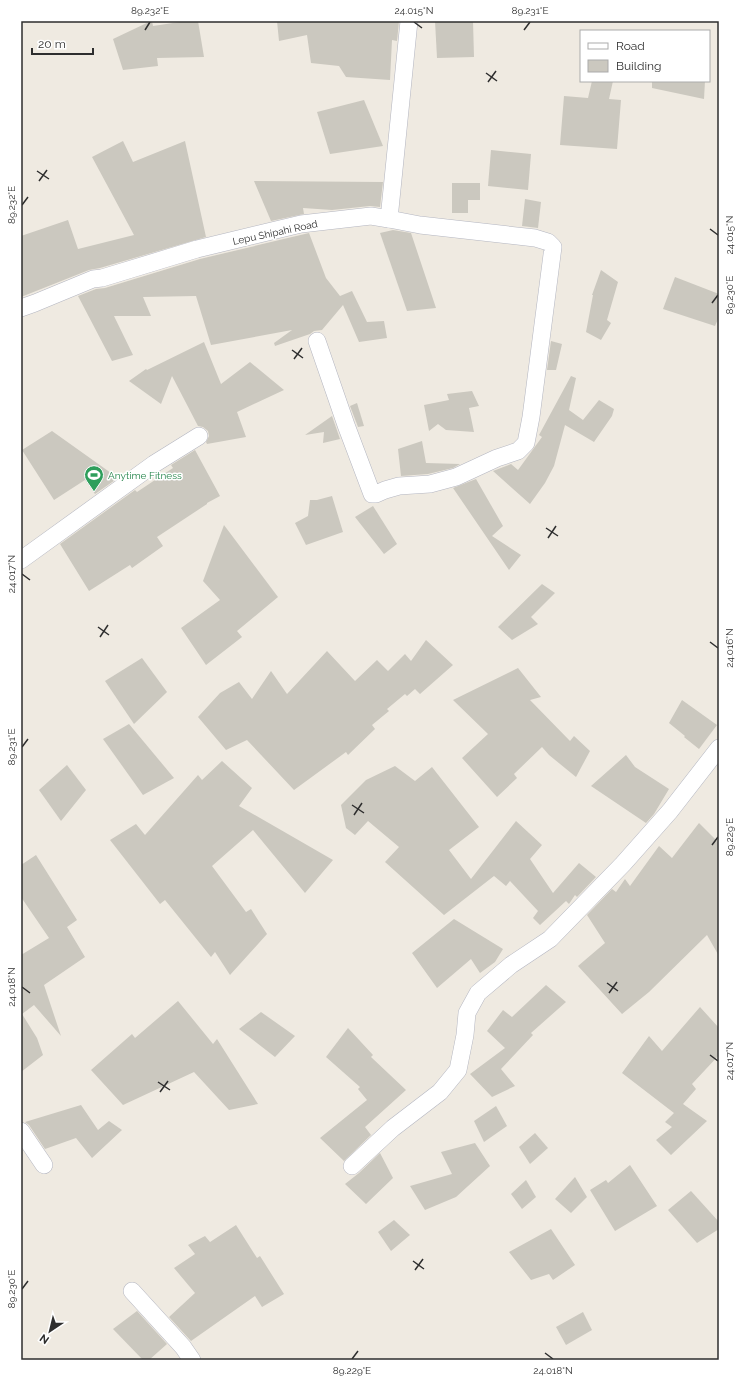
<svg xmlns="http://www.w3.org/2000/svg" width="740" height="1381" viewBox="0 0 740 1381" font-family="Raleway,sans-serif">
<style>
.building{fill:#cbc8bf}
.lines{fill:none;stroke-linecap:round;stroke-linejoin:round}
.minor-casing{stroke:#b4b6c1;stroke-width:18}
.minor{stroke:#fff;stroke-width:17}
.ticks{fill:none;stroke:#2e2e2e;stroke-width:1.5}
.labels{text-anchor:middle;stroke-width:3;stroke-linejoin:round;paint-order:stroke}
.street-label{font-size:10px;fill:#2e2e2e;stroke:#fff}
.leisure-label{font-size:10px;fill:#27864d;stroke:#fff;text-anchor:start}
.neatline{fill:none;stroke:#2e2e2e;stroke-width:1.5}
.ticks-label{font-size:10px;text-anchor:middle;fill:#2e2e2e}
</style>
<rect width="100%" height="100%" fill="#efeae1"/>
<g class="building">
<polygon points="151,21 152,21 153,26 186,21 198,21 204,57 157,58 158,66 123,70 113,39"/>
<polygon points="277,21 399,21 397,41 392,40 390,80 346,77 339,66 311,63 307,35 279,41"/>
<polygon points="435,21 473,21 474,57 437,58"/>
<polygon points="592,81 613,81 609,99 621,100 617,149 560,145 564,96 588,98"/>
<polygon points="652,81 705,81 704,99 652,88"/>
<polygon points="364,100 383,146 330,154 317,112"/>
<polygon points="123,141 133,162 185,141 206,237 100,268 89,270 21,297 21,236 68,220 78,249 134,235 92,157"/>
<polygon points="491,150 531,154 528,190 488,186"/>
<polygon points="254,181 383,182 380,207 370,206 332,210 303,208 304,214 271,221"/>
<polygon points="452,183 480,183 480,200 468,200 468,213 452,213"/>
<polygon points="525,199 541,202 538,228 522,226"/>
<polygon points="393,230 411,233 436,308 407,311 380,233"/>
<polygon points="309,233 326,278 340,296 352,291 367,322 384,321 387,338 359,342 343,305 322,330 314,331 310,334 275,346 274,343 292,330 211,345 196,296 143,297 151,316 114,316 133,355 112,361 78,296 96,289 105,288 200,259"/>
<polygon points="601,270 618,282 607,320 611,323 601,340 586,332 593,295 592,295"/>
<polygon points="675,277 719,294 719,317 715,326 663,309"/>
<polygon points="551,341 562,344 556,370 547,370"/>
<polygon points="204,342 221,384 250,362 284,390 237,412 246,437 207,444 206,442 209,436 208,431 203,427 198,426 172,376 161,404 129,381 146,369 147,370"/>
<polygon points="571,376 576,378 569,410 583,420 599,400 614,409 612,416 594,442 565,425 554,466 545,483 530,504 493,471 511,464 518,470 542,437 539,435"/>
<polygon points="472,391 479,406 469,408 474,432 446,430 438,424 429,431 424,405 449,400 447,394"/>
<polygon points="357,403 364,426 358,427 350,406"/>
<polygon points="332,416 340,439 323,443 324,432 305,435"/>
<polygon points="52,431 118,478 95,494 85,480 54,500 22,450"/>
<polygon points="422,441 426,463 460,464 453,468 428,474 401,476 398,449"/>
<polygon points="195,450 220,496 207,503 207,504 157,537 163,546 132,568 130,565 89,591 60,544 135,490 137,492 173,468 171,465"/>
<polygon points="476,479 503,526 492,536 521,555 509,570 453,488"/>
<polygon points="332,496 343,532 306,545 295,523 308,516 310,500 317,500"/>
<polygon points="373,506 397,544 384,554 355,517"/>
<polygon points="224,525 278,597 237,631 242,637 206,665 181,628 220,600 203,581"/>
<polygon points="542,584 555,593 531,617 538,624 512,640 498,627"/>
<polygon points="426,640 453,665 420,694 415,689 407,696 405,694 387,709 389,711 372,725 375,729 348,755 346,752 294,790 247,740 226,750 198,717 220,693 239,682 252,699 271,671 287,694 327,651 355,681 377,660 388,671 405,654 411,661"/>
<polygon points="142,658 167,692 134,724 105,681"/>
<polygon points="518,668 541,697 530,700 570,741 574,736 590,751 576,777 549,755 542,747 514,774 517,778 497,797 462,758 488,734 453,700"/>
<polygon points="682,700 717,725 699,749 684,737 685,736 669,723"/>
<polygon points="129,724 174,778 143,795 103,739"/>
<polygon points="626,755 635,767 669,789 654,814 646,823 591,786"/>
<polygon points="222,761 252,788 239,806 333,860 305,893 253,830 212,866 246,912 251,909 267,934 230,975 215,952 211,957 165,900 160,904 110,840 136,824 145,835 198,775 202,780"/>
<polygon points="67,765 86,790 61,821 39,790"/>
<polygon points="395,766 415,781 432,767 479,827 449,850 471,879 516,821 542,845 530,859 553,893 579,863 596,877 577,897 575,895 569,904 566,901 540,925 533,918 538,911 510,881 506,886 494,876 444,915 385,862 399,847 368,821 355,835 346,828 341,805 366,780"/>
<polygon points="699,823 719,843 719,956 707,935 649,992 622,1014 578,966 605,943 587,915 612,889 616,892 625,879 630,886 659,846 672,858"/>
<polygon points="36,855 77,920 67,927 85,957 44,985 61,1036 34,1005 22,1014 37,1038 43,1055 21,1072 21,955 49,938 21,897 21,865"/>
<polygon points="454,919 503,949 495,962 480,973 471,959 437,988 412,953"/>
<polygon points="546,985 566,1002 531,1033 533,1035 501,1069 515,1086 492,1097 470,1074 505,1048 487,1031 503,1010 512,1017"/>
<polygon points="178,1001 213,1044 217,1039 258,1104 229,1110 194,1072 123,1105 91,1070 132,1034 135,1038"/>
<polygon points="700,1007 719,1028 719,1055 692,1084 696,1089 683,1104 707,1121 671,1155 656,1140 672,1127 665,1122 674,1113 622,1073 649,1036 662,1051"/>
<polygon points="261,1012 295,1036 275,1057 239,1029"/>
<polygon points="348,1028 373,1055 371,1057 406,1090 365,1127 371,1135 344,1161 320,1138 367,1100 358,1089 360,1087 326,1057"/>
<polygon points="81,1105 98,1130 109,1121 122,1130 92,1158 76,1138 45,1149 29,1125 25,1122"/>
<polygon points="496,1106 507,1126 484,1142 474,1121"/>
<polygon points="535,1133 548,1148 530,1164 519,1147"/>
<polygon points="475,1143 490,1166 456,1197 425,1210 410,1186 452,1174 441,1152"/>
<polygon points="380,1153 393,1178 366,1204 345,1184 359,1173"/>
<polygon points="630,1165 657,1206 615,1231 590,1190 606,1180 608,1183"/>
<polygon points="575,1177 587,1197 571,1213 555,1199"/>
<polygon points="526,1180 536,1197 522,1209 511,1194"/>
<polygon points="691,1191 719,1222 719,1229 697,1243 668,1210"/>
<polygon points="394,1220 410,1235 391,1251 378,1232"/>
<polygon points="236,1225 257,1258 260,1256 284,1294 262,1307 255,1296 191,1341 169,1317 195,1293 174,1268 195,1254 188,1245 205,1236 210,1242"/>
<polygon points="551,1229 575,1265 553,1280 549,1274 531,1280 509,1252"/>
<polygon points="137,1311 167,1344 149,1360 143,1360 113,1329"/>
<polygon points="583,1312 592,1330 566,1345 556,1327"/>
</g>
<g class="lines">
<g class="minor-casing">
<g id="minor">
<polyline points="21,308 35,303 93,279 102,278 197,249 301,224 371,216 389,219 409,21"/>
<polyline points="317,341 346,425 372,494 376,494 385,490 399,486 430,484 456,477 497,458 518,451 526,443 531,417 553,247 548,242 535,238 420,225 389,219"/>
<polyline points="21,560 154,464 199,436"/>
<polyline points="21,1131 44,1165"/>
<polyline points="352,1166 393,1128 440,1092 458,1070 465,1035 467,1013 478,993 511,965 550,939 623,864 670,811 719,748"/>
<polyline points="132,1291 183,1347 192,1360"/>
</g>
</g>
<use href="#minor" class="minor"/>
</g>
<path class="ticks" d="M414,22L422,28M145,30L150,22M524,30L530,22M486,73L497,81M488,82L496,71M37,171L49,179M39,181L47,170M22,205L28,197M710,229L718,235M712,303L718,295M292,350L303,358M294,359L302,348M546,528L558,536M548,538L556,526M22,574L30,580M98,627L109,635M100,637L108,625M710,642L718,648M22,747L28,739M352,805L364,813M354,815L362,803M712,845L718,837M607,983L618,991M22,987L30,993M609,993L617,982M710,1055L718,1061M158,1082L170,1090M160,1092L168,1081M413,1261L424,1269M415,1270L423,1259M22,1289L28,1281M545,1353L553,1359M352,1359L358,1351"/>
<defs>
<g id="stadium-pin" transform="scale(1)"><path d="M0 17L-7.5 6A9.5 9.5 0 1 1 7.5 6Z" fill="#2e9e5b" stroke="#fff"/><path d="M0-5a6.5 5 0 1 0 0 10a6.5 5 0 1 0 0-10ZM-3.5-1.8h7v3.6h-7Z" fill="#fff"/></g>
</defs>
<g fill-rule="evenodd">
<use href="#stadium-pin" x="94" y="475"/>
</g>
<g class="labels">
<g class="street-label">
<text transform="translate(275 232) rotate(-12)" y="4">Lepu Shipahi Road</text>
</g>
<g class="leisure-label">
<text x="108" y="479">Anytime Fitness</text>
</g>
</g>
<rect width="740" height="1381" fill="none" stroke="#ffffff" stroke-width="44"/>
<rect x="580" y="30" width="130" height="52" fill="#ffffff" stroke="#ababab"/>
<rect x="588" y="43" width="20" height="6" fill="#ffffff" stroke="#ababab"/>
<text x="616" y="50" font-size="12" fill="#2e2e2e">Road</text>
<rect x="588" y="60" width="20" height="12" fill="#cbc8bf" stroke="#ababab"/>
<text x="616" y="70" font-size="12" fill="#2e2e2e">Building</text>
<g transform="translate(50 1331) rotate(215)" stroke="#ffffff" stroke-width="3" paint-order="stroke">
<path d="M0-3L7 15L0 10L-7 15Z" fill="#2e2e2e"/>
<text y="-6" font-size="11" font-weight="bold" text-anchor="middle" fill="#2e2e2e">N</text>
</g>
<path d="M32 48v6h61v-6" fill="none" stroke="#2e2e2e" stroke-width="2"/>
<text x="38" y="48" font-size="12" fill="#2e2e2e" stroke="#ffffff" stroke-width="3" paint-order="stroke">20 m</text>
<rect x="22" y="22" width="696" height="1337" class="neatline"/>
<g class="ticks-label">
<text x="150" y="14">89.232°E</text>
<text x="414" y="14">24.015°N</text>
<text x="530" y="14">89.231°E</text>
<text transform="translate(11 205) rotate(-90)" y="4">89.232°E</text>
<text transform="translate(729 235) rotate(-90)" y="4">24.015°N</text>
<text transform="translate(729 295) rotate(-90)" y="4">89.230°E</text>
<text transform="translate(11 574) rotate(-90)" y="4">24.017°N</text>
<text transform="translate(729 648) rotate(-90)" y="4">24.016°N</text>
<text transform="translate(11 747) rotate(-90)" y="4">89.231°E</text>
<text transform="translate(729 837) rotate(-90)" y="4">89.229°E</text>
<text transform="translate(11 987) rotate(-90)" y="4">24.018°N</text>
<text transform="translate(729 1061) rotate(-90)" y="4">24.017°N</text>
<text transform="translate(11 1289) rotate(-90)" y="4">89.230°E</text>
<text x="352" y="1374">89.229°E</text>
<text x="553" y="1374">24.018°N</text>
</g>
</svg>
